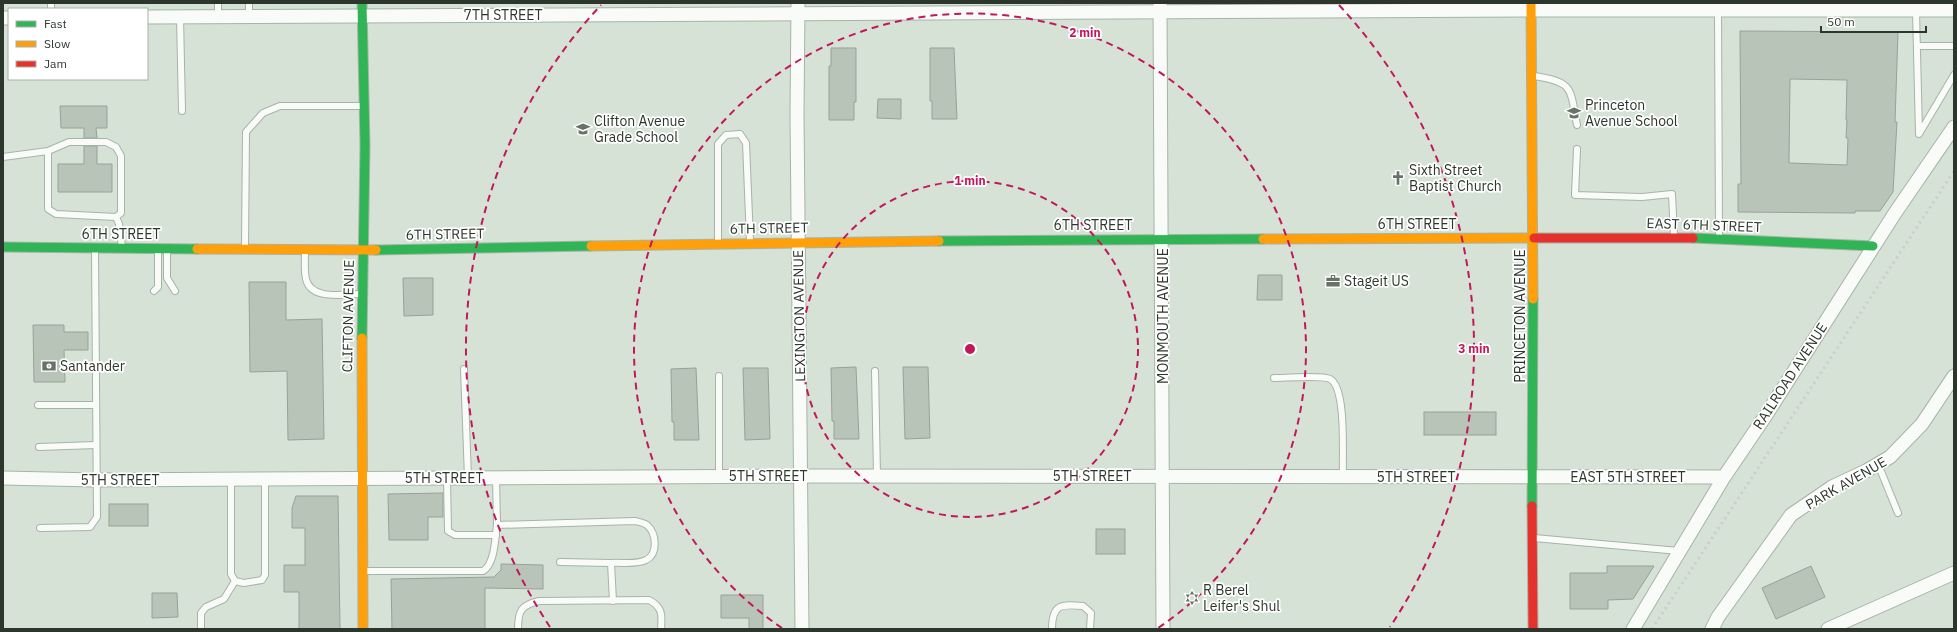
<svg xmlns="http://www.w3.org/2000/svg" width="1957" height="632" viewBox="0 0 1957 632" font-family="'IBM Plex Sans',sans-serif">
  <rect width="100%" height="100%" fill="#d6e2d6"/>
  <!-- building -->
  <g fill="#b9c4b9" stroke="#98a198" fill-rule="evenodd">
    <path d="M1740 31 1898 32 1895 122H1897L1893 192 1880 211H1855V213L1738 212V184H1741ZM1790 79 1847 80 1846 120H1847L1846 138H1848L1847 165 1789 163Z"/>
    <path d="M831 48H856V102H854V120H829V66H831Z"/>
    <path d="M930 48H954L957 119H932V101H930Z"/>
    <path d="M878 99H901V119L877 118Z"/>
    <path d="M60 106H107V128H96L97 138H84V128H61Z"/>
    <path d="M84 146H97V164H112V192H58V164H84Z"/>
    <path d="M1258 275H1282V300H1257Z"/>
    <path d="M403 278H433V315L404 316Z"/>
    <path d="M249 282H286V320L322 319 324 439 288 440 287 371 250 372Z"/>
    <path d="M33 325H64V332H88V350H64L65 382H34Z"/>
    <path d="M856 367 859 439H834V421H832L831 368Z"/>
    <path d="M903 367H928L930 438 905 439Z"/>
    <path d="M696 368 699 440H674V422H672L671 369Z"/>
    <path d="M743 368H768L770 439 745 440Z"/>
    <rect x="1424" y="412" width="72" height="23"/>
    <path d="M443 493V517H428V540H389L388 494Z"/>
    <path d="M296 496H338L340 629H299V592H284V565H305V528H292V508Z"/>
    <rect x="109" y="504" width="39" height="22"/>
    <rect x="1096" y="529" width="29" height="25"/>
    <path d="M501 564 543 565V589L485 588V629H392L391 579 494 577 501 570Z"/>
    <path d="M1607 566H1654L1633 599 1608 600V609H1570V573H1607Z"/>
    <path d="M1811 566 1825 597 1776 619 1762 588Z"/>
    <path d="M152 593H177L178 617 152 618Z"/>
    <path d="M721 595H763V629H749V618H721Z"/>
  </g>
  <g fill="none" stroke-linecap="round" stroke-linejoin="round">
    <defs>
      <g id="lane">
        <path d="M51 3V9"/>
        <path d="M249 3V16"/>
        <path d="M1718 10 1719 237"/>
        <path d="M1916 11 1919 134 1954 75"/>
        <path d="M180 16 182 111"/>
        <path d="M218 16V3"/>
        <path d="M1917 46H1954"/>
        <path d="M1534 76C1574 82 1570 88 1577 125"/>
        <path d="M1577 149 1575 195 1642 197 1672 194 1674 236"/>
        <path d="M3 157 48 151 69 142H106L116 147 121 156V213L116 217 56 214 48 209V151"/>
        <path d="M116 217 119 224 122 247"/>
        <path d="M718 242V144L726 135 740 134 746 143 750 241"/>
        <path d="M245 247 246 132 263 113 280 106H362"/>
        <path d="M167 250V278L175 291"/>
        <path d="M305 251C305 260 304 271 306 279 311 301 344 294 361 294"/>
        <path d="M154 291 158 287V249"/>
        <path d="M464 369 468 478"/>
        <path d="M875 371 877 476"/>
        <path d="M719 376V476"/>
        <path d="M1274 378C1284 378 1323 375 1330 379 1347 388 1342 457 1343 477"/>
        <path d="M38 405H96"/>
        <path d="M39 447 96 445"/>
        <path d="M1878 464 1898 513"/>
        <path d="M447 478 448 531 455 535H496"/>
        <path d="M496 478 497 525 635 521C639 522 644 523 647 525 657 534 658 554 646 560 637 565 621 562 611 563"/>
        <path d="M231 479V574L235 581 244 583 262 580 265 575V479"/>
        <path d="M40 528 90 527 97 517 95 249"/>
        <path d="M1534 538 1679 551"/>
        <path d="M560 562 611 563 613 601"/>
        <path d="M365 571H483C495 564 495 538 497 525"/>
        <path d="M201 629V613L206 607 224 599 235 581"/>
        <path d="M518 629C518 611 521 605 539 601L649 600C663 607 662 616 661 629"/>
        <path d="M1052 629C1052 604 1061 604 1083 606L1091 613 1090 629"/>
      </g>
      <g id="street">
        <path d="M798 3 797 114 802 629"/>
        <path d="M1160 3 1163 629"/>
        <path d="M147 17 1532 10H1954"/>
        <path d="M3 18H9"/>
        <path d="M3 478 96 480 800 476 1724 477"/>
        <path d="M1633 629 1724 477 1766 415 1895 213 1954 127"/>
        <path d="M1712 629 1718 617 1791 515 1832 487 1866 471 1890 457 1922 424 1954 376"/>
        <path d="M1828 629 1954 573"/>
      </g>
      <g id="fast">
        <path d="M1693 238 1873 246"/>
        <path d="M939 241 1263 239"/>
        <path d="M3 247 197 249"/>
        <path d="M376 250 591 246"/>
        <path d="M362 338 365 145 362 3"/>
        <path d="M1532 506 1533 299"/>
      </g>
      <g id="slow">
        <path d="M1531 3 1533 299"/>
        <path d="M1263 239 1534 238"/>
        <path d="M591 246 939 241"/>
        <path d="M197 249 376 250"/>
        <path d="M362 338 363 629"/>
      </g>
      <g id="jam">
        <path d="M1534 238H1693"/>
        <path d="M1532 506 1533 629"/>
      </g>
    </defs>
    <!-- lane casing -->
    <use href="#lane" stroke="#a8b3a8" stroke-width="8"/>
    <!-- street casing -->
    <use href="#street" stroke="#a8b3a8" stroke-width="15"/>
    <!-- fast casing -->
    <use href="#fast" stroke="#a8b3a8" stroke-width="11"/>
    <!-- slow casing -->
    <use href="#slow" stroke="#a8b3a8" stroke-width="11"/>
    <!-- jam casing -->
    <use href="#jam" stroke="#a8b3a8" stroke-width="11"/>
    <!-- lane -->
    <use href="#lane" stroke="#f9fbf9" stroke-width="6"/>
    <!-- street -->
    <use href="#street" stroke="#f9fbf9" stroke-width="13"/>
    <!-- fast -->
    <use href="#fast" stroke="#30b455" stroke-width="9"/>
    <!-- slow -->
    <use href="#slow" stroke="#ff9f0a" stroke-width="9"/>
    <!-- jam -->
    <use href="#jam" stroke="#e5322d" stroke-width="9"/>
    <!-- rail -->
    <path stroke="#caceca" stroke-width="3" stroke-dasharray="2 4" stroke-linecap="butt" d="M1652 629 1954 171"/>
  </g>
  <!-- distance rings -->
  <g fill="none" stroke="#c2185b" stroke-width="2" stroke-dasharray="7 5">
    <circle cx="970" cy="349" r="168"/>
    <path d="M782 628A336 336 0 1 1 1158 628"/>
    <path d="M550 627A504 504 0 0 1 601 5M1339 5A504 504 0 0 1 1390 627"/>
  </g>
  <!-- icons -->
  <defs>
    <symbol id="school-bare" viewBox="-9 -9 18 18"><path d="M0-5L7-2L0 1L-7-2ZM-4 1L0 2.5L4 1V4Q0 6-4 4Z" fill="#687268" stroke="#fff" stroke-width="2.5" paint-order="stroke"/></symbol>
    <symbol id="church-bare" viewBox="-9 -9 18 18"><path d="M-1.2-6h2.4v3.5h3.3v2.4h-3.3V6h-2.4V-.1h-3.3v-2.4h3.3Z" fill="#687268" stroke="#fff" stroke-width="2.5" paint-order="stroke"/></symbol>
    <symbol id="office-bare" viewBox="-9 -9 18 18"><path d="M-6-3h4V-5.5h4V-3h4V5H-6ZM-1-4.5V-3h2v-1.5ZM-6 0V1H6V0Z" fill="#687268" stroke="#fff" stroke-width="2.5" paint-order="stroke"/></symbol>
    <symbol id="bank-bare" viewBox="-9 -9 18 18"><path d="M-6-4H6V4H-6ZM0-2.3a2.3 2.3 0 1 0 0 4.6a2.3 2.3 0 1 0 0-4.6Z" fill="#687268" stroke="#fff" stroke-width="2.5" paint-order="stroke"/></symbol>
    <symbol id="synagogue-bare" viewBox="-9 -9 18 18"><path d="M0-6.5L5.6 3.2H-5.6ZM0 6.5L5.6-3.2H-5.6Z" fill="#687268" stroke="#fff" stroke-width="2.5" paint-order="stroke"/></symbol>
  </defs>
  <g fill-rule="evenodd">
    <use href="#school-bare" x="1564" y="103" width="20" height="20"/>
    <use href="#school-bare" x="573" y="119" width="20" height="20"/>
    <use href="#church-bare" x="1388" y="168" width="20" height="20"/>
    <use href="#office-bare" x="1323" y="271" width="20" height="20"/>
    <use href="#bank-bare" x="39" y="356" width="20" height="20"/>
    <use href="#synagogue-bare" x="1182" y="588" width="20" height="20"/>
  </g>
  <g text-anchor="middle" dominant-baseline="central" stroke-width="3.5" stroke-linejoin="round" paint-order="stroke">
    <!-- street labels -->
    <g font-size="14" fill="#2d362d" stroke="#fff">
      <text x="503" y="15">7TH STREET</text>
      <text x="1417" y="224">6TH STREET</text>
      <text x="1093" y="225">6TH STREET</text>
      <text transform="translate(1704 225) rotate(2)">EAST 6TH STREET</text>
      <text transform="translate(769 228) rotate(-1)">6TH STREET</text>
      <text x="121" y="234">6TH STREET</text>
      <text transform="translate(445 234) rotate(-1)">6TH STREET</text>
      <text transform="translate(348 316) rotate(-89)">CLIFTON AVENUE</text>
      <text transform="translate(799 316) rotate(-91)">LEXINGTON AVENUE</text>
      <text transform="translate(1163 316) rotate(-90)">MONMOUTH AVENUE</text>
      <text transform="translate(1520 316) rotate(-90)">PRINCETON AVENUE</text>
      <text transform="translate(1790 376) rotate(-57)">RAILROAD AVENUE</text>
      <text x="768" y="476">5TH STREET</text>
      <text x="1092" y="476">5TH STREET</text>
      <text x="1416" y="477">5TH STREET</text>
      <text x="1628" y="477">EAST 5TH STREET</text>
      <text x="444" y="478">5TH STREET</text>
      <text x="120" y="480">5TH STREET</text>
      <text transform="translate(1846 483) rotate(-30)">PARK AVENUE</text>
    </g>
    <!-- poi labels -->
    <g font-size="14" fill="#2d362d" stroke="#fff" text-anchor="start">
      <text x="1585" y="105">Princeton<tspan x="1585" dy="16">Avenue School</tspan></text>
      <text x="594" y="121">Clifton Avenue<tspan x="594" dy="16">Grade School</tspan></text>
      <text x="1409" y="170">Sixth Street<tspan x="1409" dy="16">Baptist Church</tspan></text>
      <text x="1344" y="281">Stageit US</text>
      <text x="60" y="366">Santander</text>
      <text x="1203" y="590">R Berel<tspan x="1203" dy="16">Leifer's Shul</tspan></text>
    </g>
  </g>
  <circle cx="970" cy="349" r="6" fill="#c2185b" stroke="#fff" stroke-width="2"/>
  <g font-size="12" text-anchor="middle" font-weight="bold" fill="#c2185b" stroke="#fff" stroke-width="3.5" stroke-linejoin="round" paint-order="stroke">
    <text x="1085" y="37">2 min</text>
    <text x="970" y="185">1 min</text>
    <text x="1474" y="353">3 min</text>
  </g>
  <!-- border -->
  <rect width="1957" height="632" fill="none" stroke="#2d362d" stroke-width="8"/>
  <!-- legend -->
  <rect x="8" y="8" width="140" height="72" fill="#ffffff" stroke="#abafab"/>
  <rect x="16" y="21" width="20" height="6" fill="#30b455" stroke="#abafab"/>
  <text x="44" y="28" font-size="12" fill="#2d362d">Fast</text>
  <rect x="16" y="41" width="20" height="6" fill="#ff9f0a" stroke="#abafab"/>
  <text x="44" y="48" font-size="12" fill="#2d362d">Slow</text>
  <rect x="16" y="61" width="20" height="6" fill="#e5322d" stroke="#abafab"/>
  <text x="44" y="68" font-size="12" fill="#2d362d">Jam</text>
  <!-- scale -->
  <path d="M1821 26v6h105v-6" fill="none" stroke="#2d362d" stroke-width="2"/>
  <text x="1827" y="26" font-size="12" fill="#2d362d" stroke="#ffffff" stroke-width="3" paint-order="stroke">50 m</text>
</svg>
